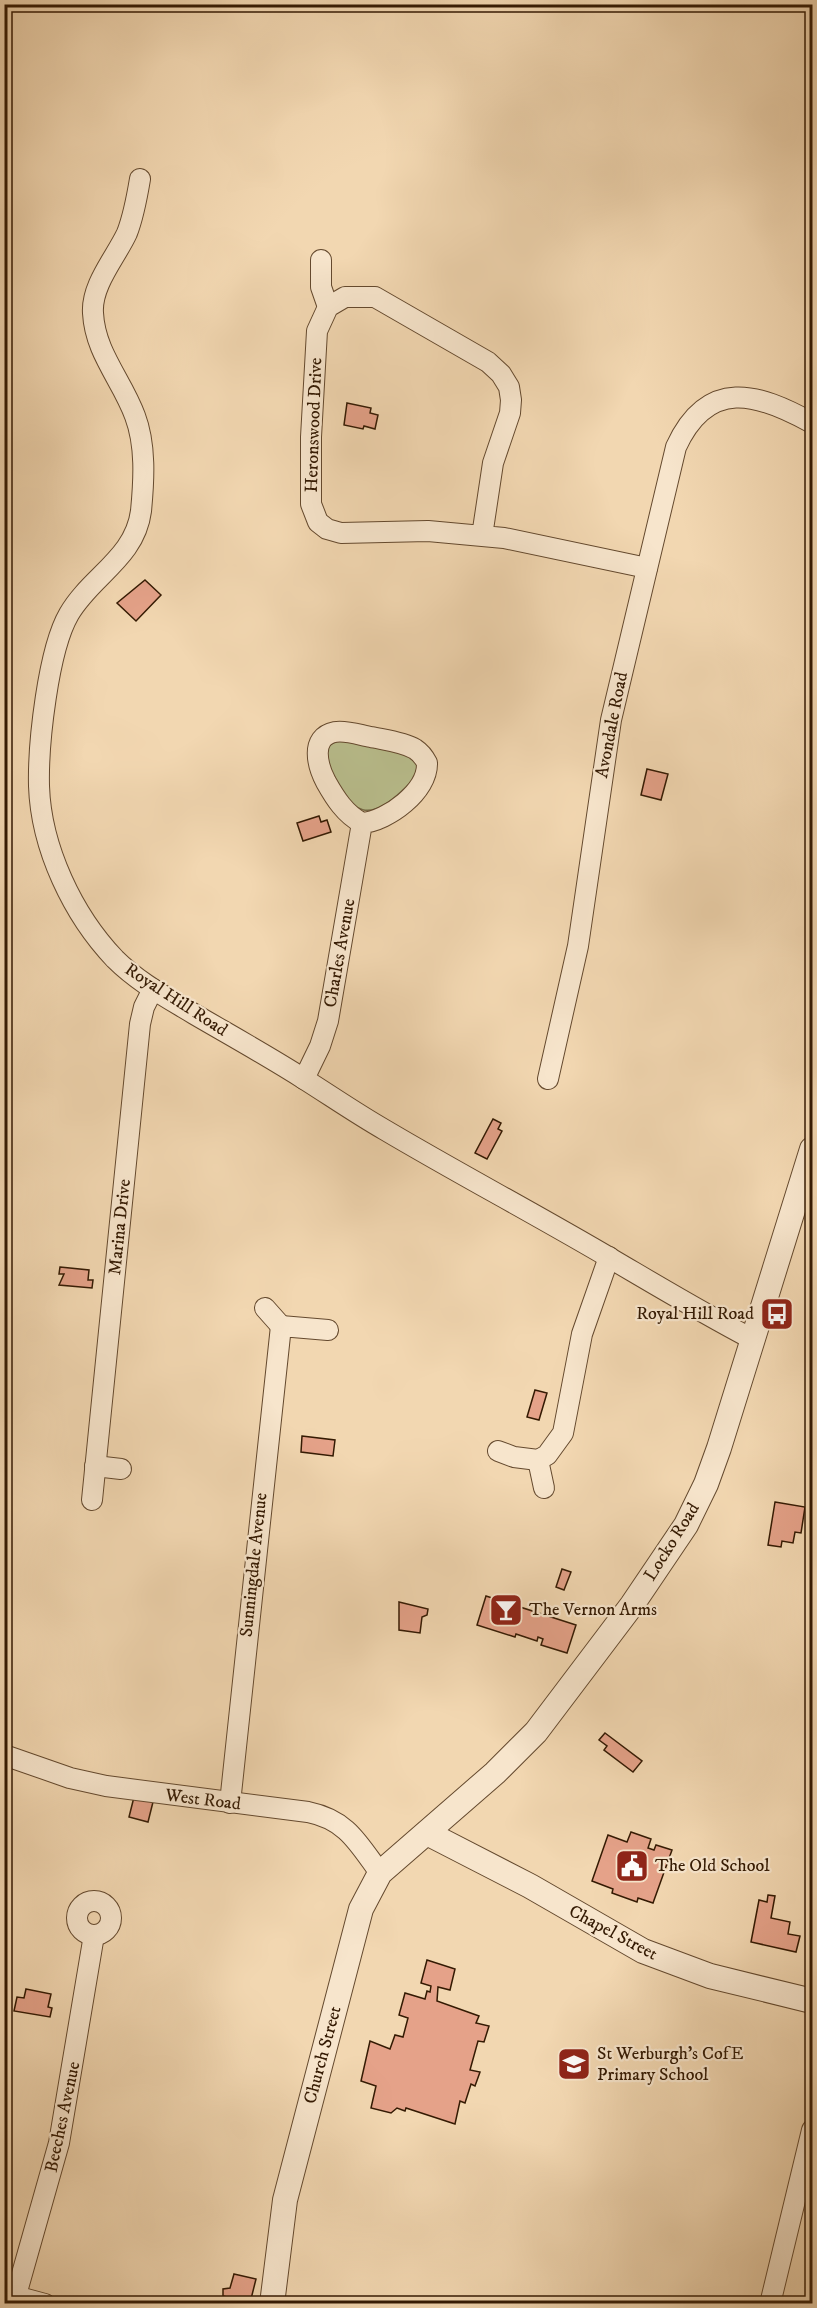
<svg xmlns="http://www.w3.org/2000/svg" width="817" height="2308" viewBox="0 0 817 2308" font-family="'IM FELL DW Pica',serif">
  <rect width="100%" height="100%" fill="#f2d7b1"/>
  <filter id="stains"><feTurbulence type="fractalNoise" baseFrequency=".00333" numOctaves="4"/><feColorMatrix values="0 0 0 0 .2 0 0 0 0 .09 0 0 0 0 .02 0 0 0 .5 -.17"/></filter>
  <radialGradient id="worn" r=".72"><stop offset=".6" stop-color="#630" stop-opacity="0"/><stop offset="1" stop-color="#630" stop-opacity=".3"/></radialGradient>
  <!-- green -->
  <path fill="#b9be8d" stroke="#766c48" stroke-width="1.5" d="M338 740 398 749 418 761V775C367 829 353 820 324 756L330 745Z"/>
  <!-- building -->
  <g fill="#e5a289" stroke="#341a03" stroke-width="1.5">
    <path d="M347 403 371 408 370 413 378 415 375 429 364 426 363 429 344 425Z"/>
    <path d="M145 580 161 595 136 621 117 603Z"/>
    <path d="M647 769 668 774 661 800 641 795Z"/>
    <path d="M319 816 321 822 327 820 331 832 303 841 297 823Z"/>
    <path d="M493 1119 501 1123 498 1129 502 1131 487 1159 475 1153Z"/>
    <path d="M60 1267 89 1270 88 1280H93L92 1288 59 1285 64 1274H59Z"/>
    <path d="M535 1390 547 1393 539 1420 527 1417Z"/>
    <path d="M302 1436 335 1440 333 1456 301 1452Z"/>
    <path d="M775 1502 805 1507 801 1533 795 1532 793 1543 782 1541 781 1547 768 1545Z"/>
    <path d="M562 1569 571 1572 564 1590 556 1587Z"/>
    <path d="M486 1596 576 1625 567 1653 541 1645 543 1639 538 1637 537 1641 516 1634 515 1637 477 1625Z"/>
    <path d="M399 1602 428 1609 427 1615 422 1617 420 1633 399 1630Z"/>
    <path d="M605 1733 642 1761 633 1772 604 1750 607 1746 599 1740Z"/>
    <path d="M134 1797 153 1802 148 1822 129 1817Z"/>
    <path d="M631 1832 651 1839 648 1848 654 1850 656 1845 672 1850 653 1903 638 1898 637 1902 612 1893 613 1889 592 1881 608 1835 627 1842Z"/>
    <path d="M768 1895 775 1896 771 1918 790 1922 788 1934 800 1936 796 1952 751 1942 759 1900 767 1902Z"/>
    <path d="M427 1960 455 1969 450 1990 438 1987 437 2001 479 2016 476 2023 489 2026 484 2042 478 2041 470 2070 480 2072 475 2086 471 2084 465 2103 460 2101 455 2124 406 2108 405 2111 397 2108 391 2113 371 2108 376 2086 361 2081 370 2041 390 2049 395 2035 403 2037 408 2018 399 2015 405 1993 425 1999 427 1991 430 1992 431 1986 421 1983Z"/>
    <path d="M26 1989 51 1994 48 2007 52 2008 50 2017 14 2011 17 1997 24 1998Z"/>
    <path d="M234 2274 256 2279 250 2303 223 2296V2289L230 2288Z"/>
  </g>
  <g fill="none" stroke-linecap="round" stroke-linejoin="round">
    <defs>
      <g id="minor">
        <path d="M140 179C137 197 134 215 127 233 116 257 91 285 93 313 95 353 122 380 135 416 146 445 144 480 141 511 135 558 91 576 69 614 48 650 38 744 39 786 41 848 73 915 115 959 138 982 166 997 194 1014 230 1035 268 1056 304 1079 331 1096 357 1114 385 1130 461 1175 539 1216 615 1261 661 1288 706 1315 754 1340"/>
        <path d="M321 260V287L328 307"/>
        <path d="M482 536 493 463 510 413 511 400 509 387 501 374 488 362 375 297H345L328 307 317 331 311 437V504L318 522 327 529 341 533 428 531 504 538 647 568"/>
        <path d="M304 1079 320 1046 328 1021 362 823C345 814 335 798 326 782 318 767 309 737 335 732 346 730 360 735 371 737 385 740 403 742 415 749 421 753 424 757 427 763 428 791 388 821 362 823"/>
        <path d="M548 1079 578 946 611 720 676 447C708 377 758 393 812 423"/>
        <path d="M265 1308 281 1326"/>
        <path d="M498 1451 514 1457 538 1460 547 1455 563 1433 582 1334 609 1257"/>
        <path d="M538 1460 544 1488"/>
        <path d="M95 1466 121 1469"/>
        <path d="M92 1500 140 1024 144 1007 153 989"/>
        <path d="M4 1755 70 1778 106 1786 308 1812C347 1820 358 1843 380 1873"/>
        <path d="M230 1803 281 1326 328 1330"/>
        <circle cx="94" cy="1918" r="17"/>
        <path d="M4 2293 45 2304"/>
        <path d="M16 2295 59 2143 94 1935"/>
        <path d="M770 2304 812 2130"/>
      </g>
      <g id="tertiary">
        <path d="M427 1833 530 1886 643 1951 710 1976 812 2001"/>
        <path d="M272 2304 285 2200 361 1909 380 1873 495 1773 536 1732 632 1605 686 1525 706 1484 719 1448 812 1149"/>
      </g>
    </defs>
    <!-- minor casing -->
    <use href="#minor" stroke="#64492e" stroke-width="22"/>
    <!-- tertiary casing -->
    <use href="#tertiary" stroke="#64492e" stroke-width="26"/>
    <!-- minor -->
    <use href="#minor" stroke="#f7e5cc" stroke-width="20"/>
    <!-- tertiary -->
    <use href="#tertiary" stroke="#f7e5cc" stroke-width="24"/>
  </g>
  <!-- icons -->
  <defs>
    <symbol id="bus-square" viewBox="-11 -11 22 22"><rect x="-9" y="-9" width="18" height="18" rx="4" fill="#8f2418" stroke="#f7e5cc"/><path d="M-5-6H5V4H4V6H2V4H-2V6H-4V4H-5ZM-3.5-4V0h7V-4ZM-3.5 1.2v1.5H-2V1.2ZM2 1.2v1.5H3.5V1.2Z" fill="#fff"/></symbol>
    <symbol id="bar-square" viewBox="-11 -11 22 22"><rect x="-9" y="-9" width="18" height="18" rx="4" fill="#8f2418" stroke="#f7e5cc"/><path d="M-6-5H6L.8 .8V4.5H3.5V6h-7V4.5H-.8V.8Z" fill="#fff"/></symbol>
    <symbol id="civic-square" viewBox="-11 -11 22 22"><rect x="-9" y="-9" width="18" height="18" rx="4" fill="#8f2418" stroke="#f7e5cc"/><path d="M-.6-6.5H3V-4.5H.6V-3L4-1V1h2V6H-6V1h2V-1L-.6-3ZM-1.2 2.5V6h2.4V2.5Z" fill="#fff"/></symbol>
    <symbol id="school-square" viewBox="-11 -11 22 22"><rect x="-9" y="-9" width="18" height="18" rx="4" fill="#8f2418" stroke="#f7e5cc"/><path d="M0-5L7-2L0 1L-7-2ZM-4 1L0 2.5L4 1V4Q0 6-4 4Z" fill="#fff"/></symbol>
  </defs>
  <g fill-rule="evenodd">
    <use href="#bus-square" x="758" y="1295" width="38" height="38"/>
    <use href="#bar-square" x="487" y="1591" width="38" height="38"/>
    <use href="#civic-square" x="613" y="1847" width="38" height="38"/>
    <use href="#school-square" x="555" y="2045" width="38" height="38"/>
  </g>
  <g text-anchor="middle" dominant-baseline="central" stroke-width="4.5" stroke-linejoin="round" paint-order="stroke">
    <!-- street labels -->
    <g font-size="18" fill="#341a03" stroke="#f7e5cc">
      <text transform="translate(314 425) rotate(-88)">Heronswood Drive</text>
      <text transform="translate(612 725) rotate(-79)">Avondale Road</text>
      <text transform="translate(340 953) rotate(-80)">Charles Avenue</text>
      <text transform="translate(176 1000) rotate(33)">Royal Hill Road</text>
      <text transform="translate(120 1227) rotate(-84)">Marina Drive</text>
      <text transform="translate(672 1542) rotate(-58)">Locko Road</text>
      <text transform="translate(254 1565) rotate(-84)">Sunningdale Avenue</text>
      <text transform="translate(203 1800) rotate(7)">West Road</text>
      <text transform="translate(613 1933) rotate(28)">Chapel Street</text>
      <text transform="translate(323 2055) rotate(-75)">Church Street</text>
      <text transform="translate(63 2117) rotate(-78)">Beeches Avenue</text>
    </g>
    <!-- poi labels -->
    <g font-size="18" fill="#341a03" stroke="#f7e5cc" text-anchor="start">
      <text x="754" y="1314" text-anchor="end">Royal Hill Road</text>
      <text x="529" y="1610">The Vernon Arms</text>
      <text x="655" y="1866">The Old School</text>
      <text x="597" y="2054">St Werburgh's CofE<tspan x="597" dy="21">Primary School</tspan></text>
    </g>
  </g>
  <!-- margin -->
  <rect width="817" height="2308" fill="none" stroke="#f2d7b1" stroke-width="24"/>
  <rect x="6" y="6" width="805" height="2296" fill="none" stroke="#341a03" stroke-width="3"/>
  <rect x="12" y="12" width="793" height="2284" fill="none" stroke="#341a03" stroke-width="1.5"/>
  <rect width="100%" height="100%" filter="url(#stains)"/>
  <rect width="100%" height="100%" fill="url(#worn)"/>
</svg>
